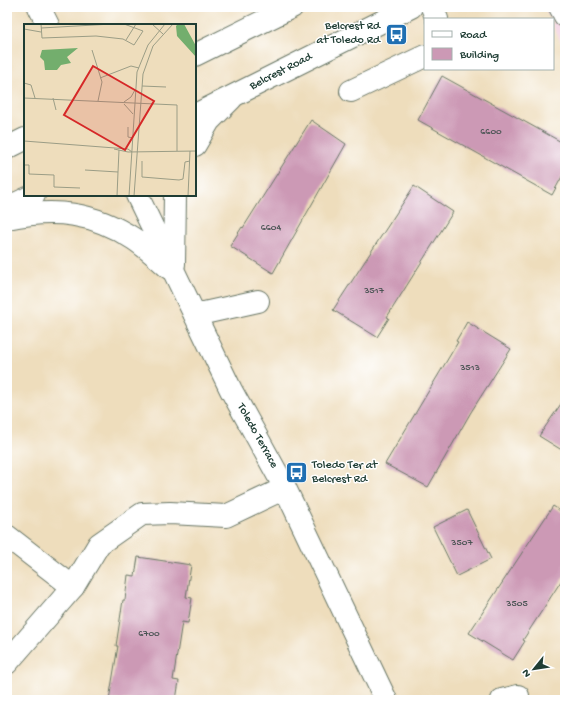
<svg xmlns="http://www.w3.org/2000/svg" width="572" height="707" viewBox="0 0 572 707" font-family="'Gochi Hand',sans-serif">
  <rect width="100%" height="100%" fill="#fff"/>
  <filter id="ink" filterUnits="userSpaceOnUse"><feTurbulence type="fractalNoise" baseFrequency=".025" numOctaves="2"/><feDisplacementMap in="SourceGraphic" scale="8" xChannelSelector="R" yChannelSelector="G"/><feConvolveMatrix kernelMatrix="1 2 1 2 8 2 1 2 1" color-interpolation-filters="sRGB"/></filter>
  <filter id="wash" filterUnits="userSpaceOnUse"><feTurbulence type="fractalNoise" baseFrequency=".012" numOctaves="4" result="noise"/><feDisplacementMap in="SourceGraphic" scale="16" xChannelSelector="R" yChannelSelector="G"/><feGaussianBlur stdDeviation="0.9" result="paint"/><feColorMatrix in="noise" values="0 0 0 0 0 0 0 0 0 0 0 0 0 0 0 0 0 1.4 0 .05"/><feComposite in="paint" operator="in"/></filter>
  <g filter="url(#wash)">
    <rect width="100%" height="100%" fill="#eeddbc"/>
    <!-- built -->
    <path fill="#f2cfe1" d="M544 7H565V50L553 26V19H550Z"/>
    <g id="blocks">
      <!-- building -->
      <g fill="#cc99b5">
        <path d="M442 76 565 144V171L552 195 418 120Z"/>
        <path d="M311 120 346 144 273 273 230 246 242 227 243 228Z"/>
        <path d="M414 186 453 212 387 317 389 318 377 337 333 310Z"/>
        <path d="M467 322 511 349 471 412 428 487 385 464 458 342 456 341Z"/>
        <path d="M565 398V452L539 436Z"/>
        <path d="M553 506 565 514V575L523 640 525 641 513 660 469 633Z"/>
        <path d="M467 510 491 559 457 576 433 527Z"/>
        <path d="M138 557 191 565 186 597 192 598 188 623 182 622 173 680 179 681 176 700H109L118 646H116L123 600H125L128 575 135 576Z"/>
      </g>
    </g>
  </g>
  <g filter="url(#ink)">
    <use href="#blocks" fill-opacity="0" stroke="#677564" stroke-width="1"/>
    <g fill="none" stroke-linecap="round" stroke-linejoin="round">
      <defs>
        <g id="minor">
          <path d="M39 7 48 25"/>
          <path d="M432 7 437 19"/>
          <path d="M560 7 565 16"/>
          <path d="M351 91 425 56"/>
          <path d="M195 145 209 121 231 99"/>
          <path d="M137 195 231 390 285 488 386 700"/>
          <path d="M7 218C54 208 93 212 134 239 146 247 158 258 169 268"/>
          <path d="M174 264 175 195"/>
          <path d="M195 315 258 301"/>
          <path d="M7 536 73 587"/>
          <path d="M7 663 73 587 99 544 142 514 170 513 226 516 285 488"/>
          <path d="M502 700 518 696"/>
        </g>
        <g id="major">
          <path d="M195 55 292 7"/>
          <path d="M195 115 411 7"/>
          <path d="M7 148 25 139"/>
          <path d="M7 208 34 195"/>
        </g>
      </defs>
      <!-- minor casing -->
      <use href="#minor" stroke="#677564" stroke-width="24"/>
      <!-- major casing -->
      <use href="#major" stroke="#677564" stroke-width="24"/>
      <!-- minor -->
      <use href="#minor" stroke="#fff" stroke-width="22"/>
      <!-- major -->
      <use href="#major" stroke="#fff" stroke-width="22"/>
    </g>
  </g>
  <!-- icons -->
  <defs>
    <symbol id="bus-square" viewBox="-11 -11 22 22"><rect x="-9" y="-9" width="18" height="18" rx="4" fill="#1f6fb2" stroke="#fff"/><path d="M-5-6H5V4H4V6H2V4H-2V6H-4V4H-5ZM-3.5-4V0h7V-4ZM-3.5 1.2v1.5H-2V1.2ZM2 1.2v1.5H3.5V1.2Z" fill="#fff"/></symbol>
  </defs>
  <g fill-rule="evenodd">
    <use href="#bus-square" x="384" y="22" width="25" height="25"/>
    <use href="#bus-square" x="284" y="460" width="25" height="25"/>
  </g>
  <g text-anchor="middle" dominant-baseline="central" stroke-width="3" stroke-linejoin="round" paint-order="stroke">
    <!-- number labels -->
    <g font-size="10" fill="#4a5454">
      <text x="491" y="132">6600</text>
      <text x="271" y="228">6604</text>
      <text x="374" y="291">3517</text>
      <text x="470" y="368">3513</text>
      <text x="462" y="543">3507</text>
      <text x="517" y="604">3505</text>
      <text x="149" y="634">6700</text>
    </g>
    <!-- poi labels -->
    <g font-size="12" fill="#1f3d34" stroke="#fff" text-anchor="end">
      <text x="380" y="27">Belcrest Rd<tspan x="380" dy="14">at Toledo Rd</tspan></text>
      <text x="312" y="466" text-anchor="start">Toledo Ter at<tspan x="312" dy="14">Belcrest Rd</tspan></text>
    </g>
    <!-- street labels -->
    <g font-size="12" fill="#1f3d34" stroke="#fff">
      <text transform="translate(281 72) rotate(-27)">Belcrest Road</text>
      <text transform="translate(257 436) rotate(61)">Toledo Terrace</text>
    </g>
  </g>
  <!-- overview -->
  <g transform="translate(24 24)">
    <rect width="172" height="172" fill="#eeddbc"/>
    <path d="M154 0H160L172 22V33L153 12 152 2ZM54 24 43 33 47 39 37 41 33 46H21L20 37 16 33 18 26Z" fill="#73ae6d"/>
    <path fill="none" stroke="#9b9d86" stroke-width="1" d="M17 0 18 14 72 12 99 15 110 21 119 7 100 0M128 0 139 10M17 4 88 0M0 5 17 8M102 16 112 0M68 26 78 58 74 77M76 54 107 42 115 44M0 59 7 61 11 74M118 62 142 63M0 74 153 81V127M29 74 32 86M100 78 107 73 111 66M100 80 109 90M104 103V113L109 114M0 117 104 125 108 128M90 125 104 128 172 127M118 137V153L155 156 159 155 161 138 166 137M0 141H5V150L30 151V163L56 164M61 146 94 148 93 172M94 148 95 126M105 172 113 48 124 21 141 0M110 172 119 50 129 22 149 0M164 172 166 127"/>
    <path fill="#d62828" fill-opacity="0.15" stroke="#d62828" stroke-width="2" d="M69 42 130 77 101 126 40 91Z"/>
    <rect width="172" height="172" fill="none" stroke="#1f3d34" stroke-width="2"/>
  </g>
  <!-- margin -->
  <rect width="572" height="707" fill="none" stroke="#fff" stroke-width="24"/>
  <!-- legend -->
  <rect x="424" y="18" width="130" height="52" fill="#ffffff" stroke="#a5b1ae"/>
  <rect x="432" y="31" width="20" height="6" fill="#ffffff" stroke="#a5b1ae"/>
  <text x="460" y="38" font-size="12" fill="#1f3d34">Road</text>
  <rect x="432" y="48" width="20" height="12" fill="#cc99b5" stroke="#a5b1ae"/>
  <text x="460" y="58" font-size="12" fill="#1f3d34">Building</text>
  <!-- north arrow -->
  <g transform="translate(534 669) rotate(240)" stroke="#ffffff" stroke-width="3" paint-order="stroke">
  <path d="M0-3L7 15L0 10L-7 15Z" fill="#1f3d34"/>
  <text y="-6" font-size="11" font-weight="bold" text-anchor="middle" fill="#1f3d34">N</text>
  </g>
</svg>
